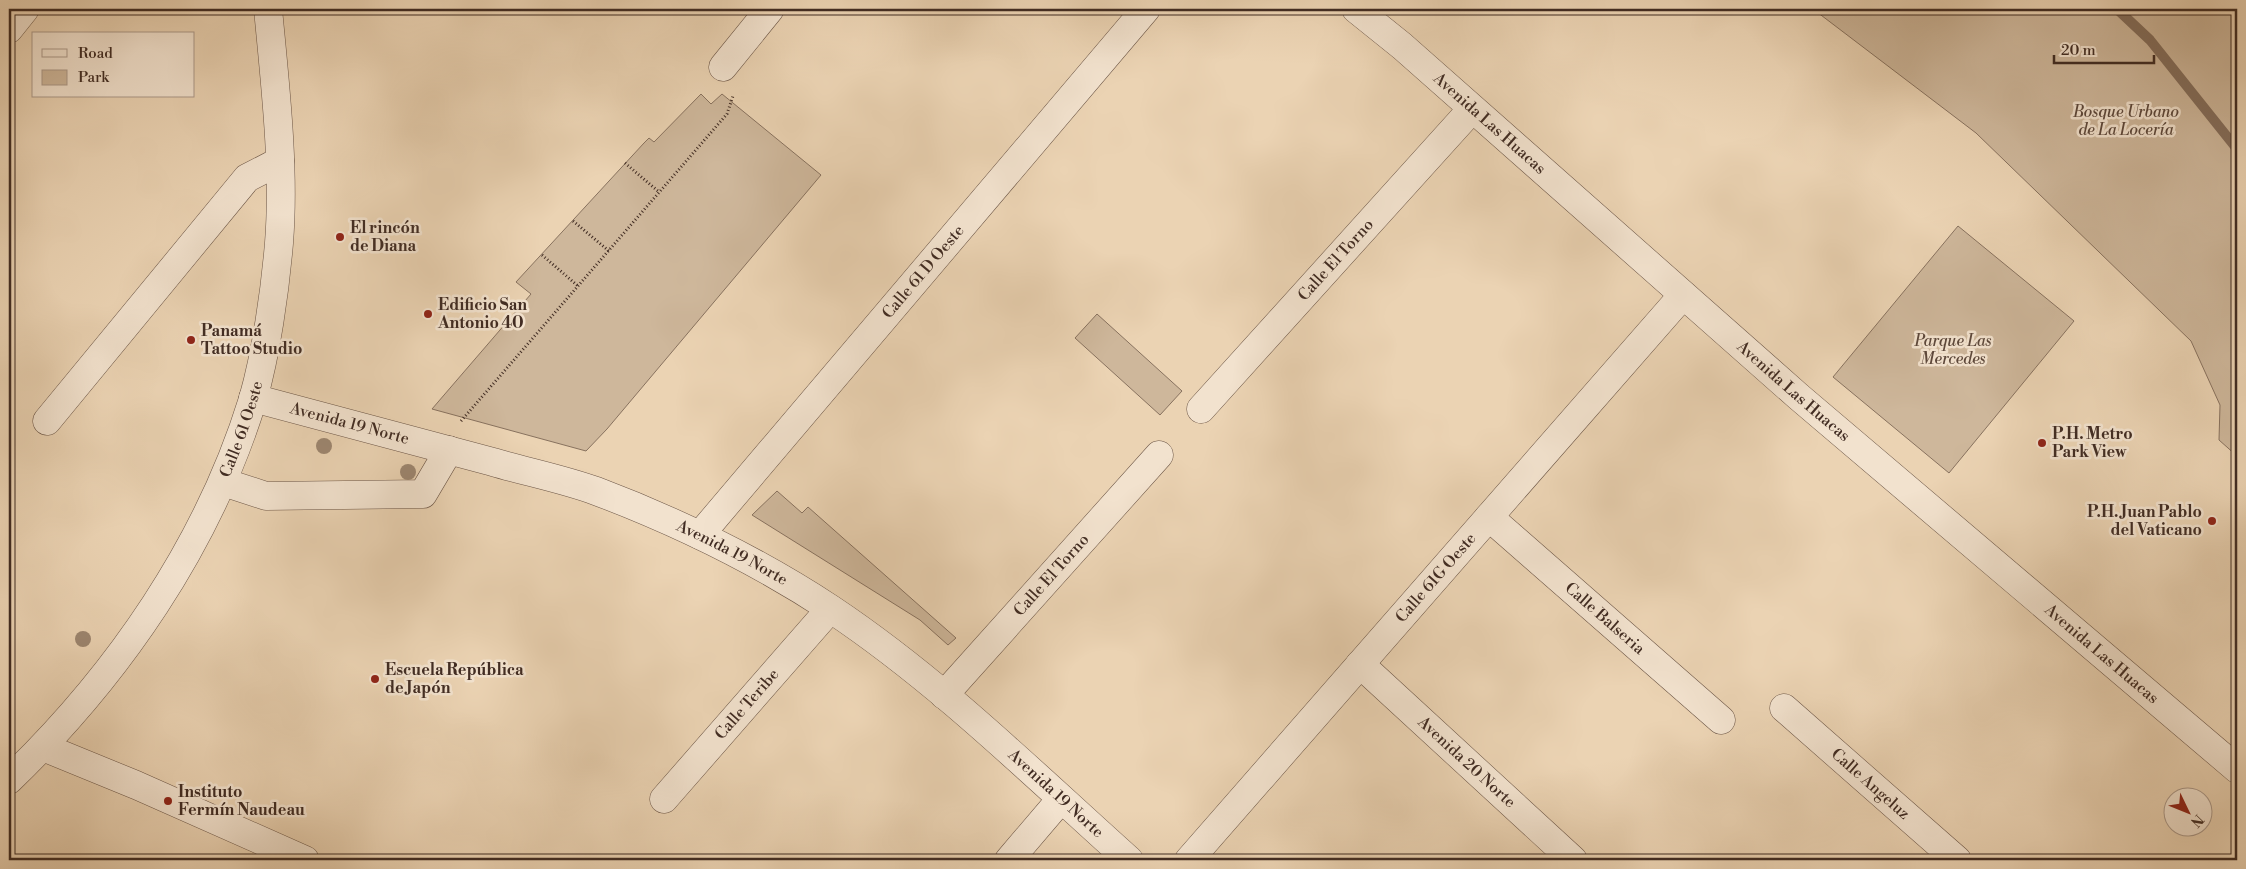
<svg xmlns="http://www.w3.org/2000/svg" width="2246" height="869" viewBox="0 0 2246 869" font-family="'Libre Bodoni',serif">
  <rect width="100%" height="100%" fill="#ebd3b3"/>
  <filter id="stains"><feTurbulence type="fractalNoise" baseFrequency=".004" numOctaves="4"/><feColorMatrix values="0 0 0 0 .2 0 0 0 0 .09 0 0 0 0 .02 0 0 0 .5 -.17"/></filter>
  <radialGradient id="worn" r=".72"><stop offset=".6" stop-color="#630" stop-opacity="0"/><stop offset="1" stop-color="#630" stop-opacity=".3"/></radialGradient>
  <!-- green -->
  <g fill="#ceb79b" stroke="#88725f">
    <path d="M1813 9H2237V456L2219 440 2220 405 2191 341 1976 133Z"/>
    <path d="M701 94 711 104 722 94 821 175 607 429 586 451 432 409 531 294 516 282 644 143 649 138 654 142Z"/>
    <path d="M1958 226 2074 321 1949 473 1833 377Z"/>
    <path d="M1097 314 1182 391 1160 415 1075 338Z"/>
    <path d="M777 491 802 513 808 507 956 638 948 645 920 620 752 515Z"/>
  </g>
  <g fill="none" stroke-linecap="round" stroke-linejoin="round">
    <!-- stream -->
    <path stroke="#846e5c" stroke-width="10" d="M2117 9 2150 40 2237 149"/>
    <defs>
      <g id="minor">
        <path id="s1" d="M1356 9 1402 46 1799 397 2237 769"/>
        <path d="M9 29 25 9"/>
        <path d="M723 67 770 9"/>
        <path id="s2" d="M253 398C333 419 413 440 493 462 527 472 563 479 596 491 678 522 758 561 831 609 939 681 1033 774 1129 860"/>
        <path id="s3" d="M1201 409 1472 109"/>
        <path d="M47 421 247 178 280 161"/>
        <path d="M223 482 266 496 423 494 449 450"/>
        <path id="s4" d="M1489 517 1721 720"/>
        <path id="s5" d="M700 535 1146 9"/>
        <path id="s6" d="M1360 664 1573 860"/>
        <path id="s7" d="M944 695 1159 455"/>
        <path id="s8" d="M1784 708 1957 860"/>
        <path d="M43 747 136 785 305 860"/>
        <path id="s9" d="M9 780C118 675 208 545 253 399 266 354 275 291 279 243 285 169 275 83 268 9"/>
        <path id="s10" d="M664 799 830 609"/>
        <path d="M1009 860 1061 799"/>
        <path id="s11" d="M1189 860 1683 295"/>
      </g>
    </defs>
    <!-- minor casing -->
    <use href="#minor" stroke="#6c5647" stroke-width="29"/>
    <!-- path -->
    <g stroke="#412c23" stroke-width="3" stroke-dasharray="1 2.5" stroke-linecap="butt">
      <path d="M625 163 659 192"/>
      <path d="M573 221 609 251"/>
      <path d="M542 255 578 286"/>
      <path d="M461 421 727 114 733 96"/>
    </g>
    <!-- minor -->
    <use href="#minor" stroke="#f2e2ce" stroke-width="28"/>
  </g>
  <!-- trees -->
  <g fill="#9d8771">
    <circle cx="324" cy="446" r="8"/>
    <circle cx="408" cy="472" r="8"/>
    <circle cx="83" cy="639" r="8"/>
  </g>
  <!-- markers -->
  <g fill="#8f2418" stroke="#f2e2ce" stroke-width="2">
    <circle cx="340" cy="237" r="5"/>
    <circle cx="428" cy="314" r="5"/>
    <circle cx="191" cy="340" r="5"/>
    <circle cx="2042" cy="443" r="5"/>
    <circle cx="2212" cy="521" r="5"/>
    <circle cx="375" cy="679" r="5"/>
    <circle cx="168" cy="801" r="5"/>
  </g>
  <g text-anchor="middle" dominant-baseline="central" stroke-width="5" stroke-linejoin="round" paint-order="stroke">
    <!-- park labels -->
    <g font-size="16" font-style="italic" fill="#5d483b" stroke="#f2e2ce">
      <text x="2126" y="112">Bosque Urbano<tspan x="2126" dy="18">de La Locería</tspan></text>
      <text x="1953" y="341">Parque Las<tspan x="1953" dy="18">Mercedes</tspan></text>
    </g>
    <!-- street labels -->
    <g font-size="16" fill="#412c23" stroke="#f2e2ce">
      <text stroke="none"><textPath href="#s1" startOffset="176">Avenida Las Huacas</textPath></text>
      <text stroke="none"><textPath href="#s3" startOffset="201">Calle El Torno</textPath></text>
      <text stroke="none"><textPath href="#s5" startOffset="345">Calle 61 D Oeste</textPath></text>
      <text stroke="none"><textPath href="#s1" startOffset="581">Avenida Las Huacas</textPath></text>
      <text stroke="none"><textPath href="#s2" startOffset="100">Avenida 19 Norte</textPath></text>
      <text stroke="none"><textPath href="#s9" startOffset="425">Calle 61 Oeste</textPath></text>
      <text stroke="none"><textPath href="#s2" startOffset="505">Avenida 19 Norte</textPath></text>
      <text stroke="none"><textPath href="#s7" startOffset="161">Calle El Torno</textPath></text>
      <text stroke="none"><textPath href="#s11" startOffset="375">Calle 61G Oeste</textPath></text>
      <text stroke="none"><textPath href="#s4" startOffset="154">Calle Balseria</textPath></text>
      <text stroke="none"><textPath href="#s1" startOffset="986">Avenida Las Huacas</textPath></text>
      <text stroke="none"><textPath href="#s10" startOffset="126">Calle Teribe</textPath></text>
      <text stroke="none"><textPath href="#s6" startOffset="145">Avenida 20 Norte</textPath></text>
      <text stroke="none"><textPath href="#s8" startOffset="115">Calle Angeluz</textPath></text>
      <text stroke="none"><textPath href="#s2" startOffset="910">Avenida 19 Norte</textPath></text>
    </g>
    <!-- poi labels -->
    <g font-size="16" font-weight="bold" fill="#412c23" stroke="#f2e2ce" text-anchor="start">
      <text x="350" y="228">El rincón<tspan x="350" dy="18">de Diana</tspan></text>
      <text x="438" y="305">Edificio San<tspan x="438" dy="18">Antonio 40</tspan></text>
      <text x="201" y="331">Panamá<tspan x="201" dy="18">Tattoo Studio</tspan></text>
      <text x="2052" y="434">P.H. Metro<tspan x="2052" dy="18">Park View</tspan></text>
      <text x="2202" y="512" text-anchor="end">P.H. Juan Pablo<tspan x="2202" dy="18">del Vaticano</tspan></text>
      <text x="385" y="670">Escuela República<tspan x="385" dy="18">de Japón</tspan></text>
      <text x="178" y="792">Instituto<tspan x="178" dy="18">Fermín Naudeau</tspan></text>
    </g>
  </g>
  <!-- margin -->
  <rect width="2246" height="869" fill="none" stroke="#ebd3b3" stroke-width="30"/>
  <rect x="10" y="10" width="2226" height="849" fill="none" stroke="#412c23" stroke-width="2.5"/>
  <rect x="15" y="15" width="2216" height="839" fill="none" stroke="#412c23"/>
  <!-- legend -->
  <rect x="32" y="32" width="162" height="65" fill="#f2e2ce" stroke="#ab998a"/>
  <rect x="42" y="49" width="25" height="8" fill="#f2e2ce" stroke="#ab998a"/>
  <text x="78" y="58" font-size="15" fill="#412c23">Road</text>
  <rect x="42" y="70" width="25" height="15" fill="#ceb79b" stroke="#ab998a"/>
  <text x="78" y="82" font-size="15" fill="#412c23">Park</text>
  <!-- north arrow -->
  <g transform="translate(2188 812) rotate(133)"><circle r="24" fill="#f2e2ce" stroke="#ab998a"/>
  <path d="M0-4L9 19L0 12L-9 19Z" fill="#8f2418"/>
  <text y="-8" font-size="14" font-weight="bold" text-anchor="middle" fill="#412c23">N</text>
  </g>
  <!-- scale -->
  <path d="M2054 55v8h100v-8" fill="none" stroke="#412c23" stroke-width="2.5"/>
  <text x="2061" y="55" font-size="15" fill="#412c23" stroke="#f2e2ce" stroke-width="4" paint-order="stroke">20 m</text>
  <rect width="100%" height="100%" filter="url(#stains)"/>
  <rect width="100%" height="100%" fill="url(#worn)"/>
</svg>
